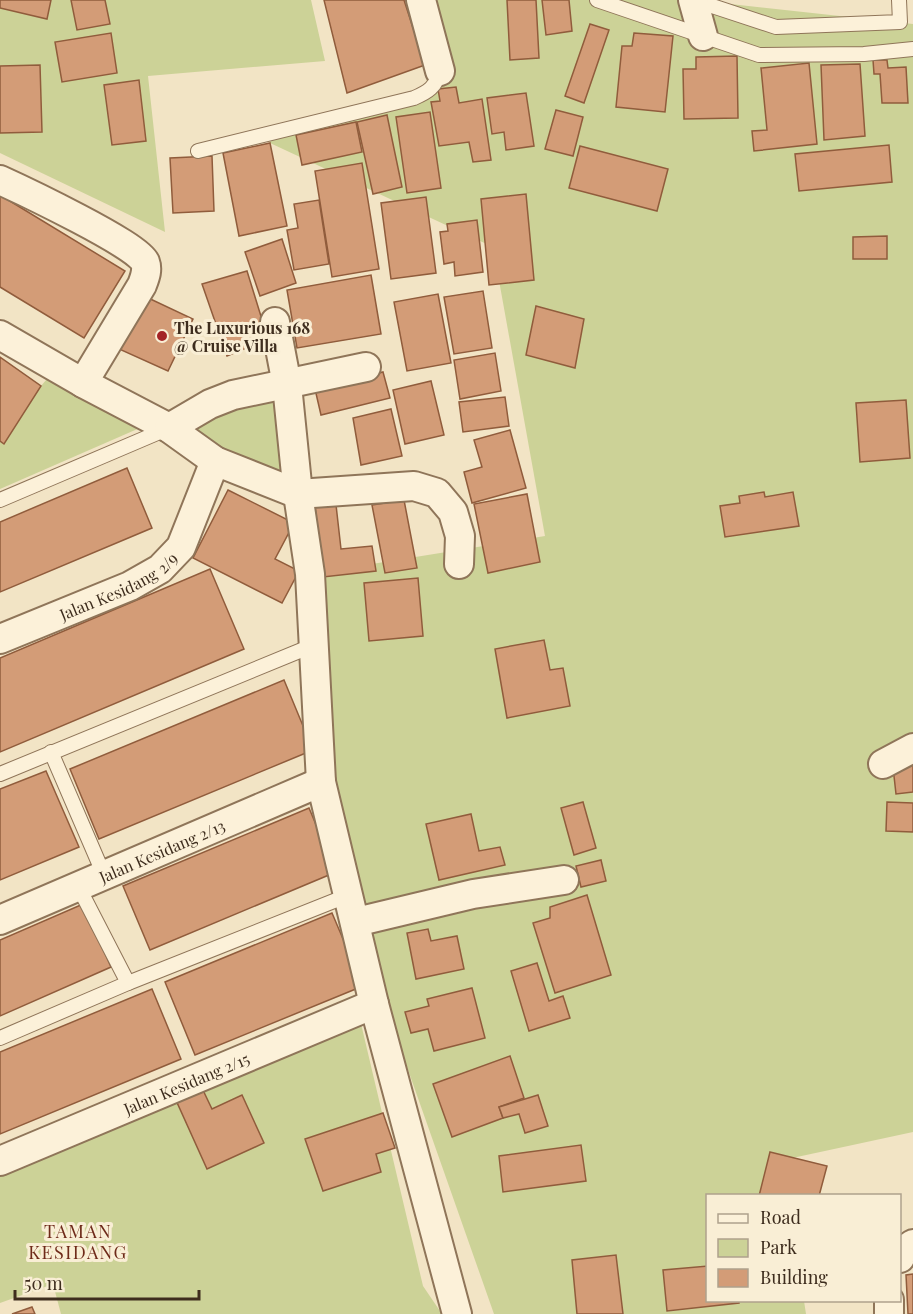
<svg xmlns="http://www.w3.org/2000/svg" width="913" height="1314" viewBox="0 0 913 1314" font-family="'Playfair Display',serif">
  <rect width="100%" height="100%" fill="#f2e4c5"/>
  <!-- green -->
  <g fill="#ccd297">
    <path d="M0 0H311L325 61 148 76 165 232 0 153Z"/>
    <path d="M417 0H694L913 24V1132L783 1160 788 1195 708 1196V1300L804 1301 806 1314H494L356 922 321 782 310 574 545 536 493 247 270 143 267 134 428 92Z"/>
    <path d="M52 373 142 427 0 489V441L4 444 41 386Z"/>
    <path d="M287 385 298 492 169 428Z"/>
    <path d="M358 1011 423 1286 442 1314H61L53 1284 0 1303V1160Z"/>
  </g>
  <!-- building -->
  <g fill="#d39c77" stroke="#905c3c" stroke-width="1.5">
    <path d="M0 0H51L47 19 0 8Z"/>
    <path d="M71 0H105L110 24 77 30Z"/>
    <path d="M324 0H404L425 65 347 93Z"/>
    <path d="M507 0H536L539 58 510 60Z"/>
    <path d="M542 0H569L572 31 546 35Z"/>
    <path d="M590 24 609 30 584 103 565 96Z"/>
    <path d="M111 33 117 73 62 82 55 42Z"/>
    <path d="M634 33 673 36 665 112 616 107 622 46H632Z"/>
    <path d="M737 56 738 118 684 119 683 69H696V57Z"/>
    <path d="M873 60H887L888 68 906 67 908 103H882L880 74H874Z"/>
    <path d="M809 63 817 144 754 151 752 131 767 130 761 68Z"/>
    <path d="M860 64 865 136 824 140 821 65Z"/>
    <path d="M40 65 42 132 0 133V66Z"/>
    <path d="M139 80 146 141 112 145 104 85Z"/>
    <path d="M456 87 459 103 482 99 491 160 473 162 469 142 439 146 431 102 440 101 438 89Z"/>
    <path d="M526 93 534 146 506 150 504 132 492 134 487 98Z"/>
    <path d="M556 110 583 117 573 156 545 149Z"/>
    <path d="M430 112 441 188 407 193 396 117Z"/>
    <path d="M387 115 402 187 373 194 357 122Z"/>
    <path d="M356 122 362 152 302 165 296 135Z"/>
    <path d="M270 143 287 226 239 236 223 153Z"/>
    <path d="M889 145 892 182 799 191 795 154Z"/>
    <path d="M580 146 668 169 657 211 569 188Z"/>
    <path d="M212 156 214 211 173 213 170 158Z"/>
    <path d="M362 163 379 269 332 277 315 171Z"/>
    <path d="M526 194 534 280 489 285 481 199Z"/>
    <path d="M0 195 125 271 84 338 0 287Z"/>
    <path d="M426 197 436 273 391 279 381 203Z"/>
    <path d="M319 200 329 264 294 270 287 230 298 228 294 204Z"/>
    <path d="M477 220 483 272 455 276 454 262 444 264 440 232 448 231 447 224Z"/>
    <path d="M887 236V259H853V237Z"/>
    <path d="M282 239 296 283 260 296 245 252Z"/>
    <path d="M247 271 268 339 227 356 202 284Z"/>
    <path d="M371 275 381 334 297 348 287 290Z"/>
    <path d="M483 291 492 348 454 354 444 297Z"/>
    <path d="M438 294 451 363 407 371 394 302Z"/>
    <path d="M144 296 193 319 168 371 119 349Z"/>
    <path d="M536 306 584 319 575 368 526 355Z"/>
    <path d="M495 353 501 391 460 399 454 360Z"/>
    <path d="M0 357 41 386 4 444 0 441Z"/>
    <path d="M383 372 390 398 321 415 315 389Z"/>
    <path d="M431 381 444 435 405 444 393 390Z"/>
    <path d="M505 397 509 426 463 432 459 402Z"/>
    <path d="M906 400 910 458 860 462 856 403Z"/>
    <path d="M391 409 402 456 361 465 353 418Z"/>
    <path d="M510 430 526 488 472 503 464 472 482 467 474 440Z"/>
    <path d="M127 468 152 528 0 592V522Z"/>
    <path d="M228 490 294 523 275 559 299 571 282 603 193 558Z"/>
    <path d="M764 492 765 497 793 492 799 526 725 537 720 506 740 503 739 496Z"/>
    <path d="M527 494 540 562 488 573 474 504Z"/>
    <path d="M335 496 341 549 372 546 376 571 323 577 314 498Z"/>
    <path d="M404 500 417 568 385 573 372 505Z"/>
    <path d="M210 569 244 649 0 752V658Z"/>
    <path d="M418 578 423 636 369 641 364 583Z"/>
    <path d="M544 640 550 670 563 668 570 706 507 718 495 649Z"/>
    <path d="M284 680 313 750 99 839 70 769Z"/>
    <path d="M913 765V792L896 794 893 767Z"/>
    <path d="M46 771 79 847 0 880V789Z"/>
    <path d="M583 802 596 848 574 855 561 808Z"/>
    <path d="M887 802 913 803V832L886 831Z"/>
    <path d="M309 808 336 872 150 950 123 886Z"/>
    <path d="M471 814 479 851 500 847 505 865 439 880 426 824Z"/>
    <path d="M601 860 606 881 581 887 576 866Z"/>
    <path d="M587 895 611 975 555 993 533 923 550 918V907Z"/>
    <path d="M83 904 111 967 0 1016V940Z"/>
    <path d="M332 913 363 986 195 1055 165 982Z"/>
    <path d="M428 929 431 941 457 936 464 969 416 979 407 933Z"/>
    <path d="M537 963 549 1001 563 996 570 1018 529 1031 511 971Z"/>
    <path d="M472 988 485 1038 434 1051 428 1029 411 1033 405 1012 429 1006 427 999Z"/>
    <path d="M152 989 181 1059 0 1134V1052Z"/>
    <path d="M510 1056 524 1098 499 1107 503 1118 452 1137 433 1084Z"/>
    <path d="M201 1086 212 1109 242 1095 264 1143 207 1169 175 1098Z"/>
    <path d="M538 1095 548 1126 525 1133 519 1114 503 1118 499 1107Z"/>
    <path d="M383 1113 395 1148 376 1154 381 1172 323 1191 305 1139Z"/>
    <path d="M581 1145 586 1181 503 1192 499 1156Z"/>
    <path d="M770 1152 827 1166 819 1196H759Z"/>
    <path d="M616 1255 623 1314H577L572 1260Z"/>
    <path d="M708 1266V1300H739V1303L667 1311 663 1270Z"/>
    <path d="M913 1274V1314H908L906 1275Z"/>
    <path d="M32 1307 35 1314H12Z"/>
  </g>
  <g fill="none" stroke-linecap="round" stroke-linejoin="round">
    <defs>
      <g id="lane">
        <path d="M597 0 759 55 864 54 913 49"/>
        <path d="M694 0 776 27 900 22 899 0"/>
        <path d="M198 151 414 98C428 92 436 87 440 71"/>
        <path d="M0 500 169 428"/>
        <path d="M51 752 104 875"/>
        <path d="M0 774 314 645"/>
        <path d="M78 886 128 983"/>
        <path d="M0 1038 128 983 349 895"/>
      </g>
      <g id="street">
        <path d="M421 0 440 71"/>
        <path d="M693 0 703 36"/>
        <path d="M0 180C22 190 138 245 145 262 148 270 145 277 142 285L83 383"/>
        <path d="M275 322 287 385 298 494 310 574 321 782 374 1004 457 1314"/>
        <path d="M0 335 83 383 169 428 215 461 298 494 414 486 437 493 453 512 460 536 459 564"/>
        <path d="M169 428 210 404 233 395 366 367"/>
        <path id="s1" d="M0 639 130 586 160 569 181 547 215 461"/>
        <path d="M883 764 913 748"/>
        <path id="s2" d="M0 920 321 782"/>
        <path d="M356 922 473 894 564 880"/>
        <path id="s3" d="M0 1161 374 1004"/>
        <path d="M900 1258 903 1251 913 1244"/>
        <path d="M889 1314V1300"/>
      </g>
    </defs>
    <!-- lane casing -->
    <use href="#lane" stroke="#8f7559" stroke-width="16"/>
    <!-- street casing -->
    <use href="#street" stroke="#8f7559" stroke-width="32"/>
    <!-- lane -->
    <use href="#lane" stroke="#fcf1d9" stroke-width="14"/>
    <!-- street -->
    <use href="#street" stroke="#fcf1d9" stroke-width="28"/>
  </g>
  <!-- markers -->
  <circle fill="#a42326" stroke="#f9eed5" stroke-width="2" cx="162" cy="336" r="6"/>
  <g text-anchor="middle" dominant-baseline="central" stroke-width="6" stroke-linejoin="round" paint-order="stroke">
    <!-- poi labels -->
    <g font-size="16" font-weight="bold" fill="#3e2d1e" stroke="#f9eed5" text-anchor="start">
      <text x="174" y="327">The Luxurious 168<tspan x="174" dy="18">@ Cruise Villa</tspan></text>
    </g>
    <!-- street labels -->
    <g font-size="16" fill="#3e2d1e" stroke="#f9eed5">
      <text stroke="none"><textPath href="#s1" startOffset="130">Jalan Kesidang 2/9</textPath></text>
      <text stroke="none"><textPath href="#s2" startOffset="176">Jalan Kesidang 2/13</textPath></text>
      <text stroke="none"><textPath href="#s3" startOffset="202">Jalan Kesidang 2/15</textPath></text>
    </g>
    <!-- neighbourhood labels -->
    <g font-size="18" letter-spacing="1.5" fill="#6e2a19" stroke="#f9eed5">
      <text x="78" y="1231">TAMAN<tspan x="78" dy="21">KESIDANG</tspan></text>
    </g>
  </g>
  <!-- legend -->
  <rect x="706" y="1194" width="195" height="108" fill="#f9eed5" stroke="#aea18c" stroke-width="1.5"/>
  <rect x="718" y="1214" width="30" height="9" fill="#fcf1d9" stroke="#aea18c" stroke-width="1.5"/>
  <text x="760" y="1224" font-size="18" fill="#3e2d1e">Road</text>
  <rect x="718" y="1239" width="30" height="18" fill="#ccd297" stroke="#aea18c" stroke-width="1.5"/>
  <text x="760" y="1254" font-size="18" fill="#3e2d1e">Park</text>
  <rect x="718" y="1269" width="30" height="18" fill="#d39c77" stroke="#aea18c" stroke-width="1.5"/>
  <text x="760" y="1284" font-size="18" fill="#3e2d1e">Building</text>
  <!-- scale -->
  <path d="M15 1290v9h184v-9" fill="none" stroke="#3e2d1e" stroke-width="3"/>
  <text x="24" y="1290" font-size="18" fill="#3e2d1e" stroke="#f9eed5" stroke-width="4.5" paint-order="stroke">50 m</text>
</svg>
